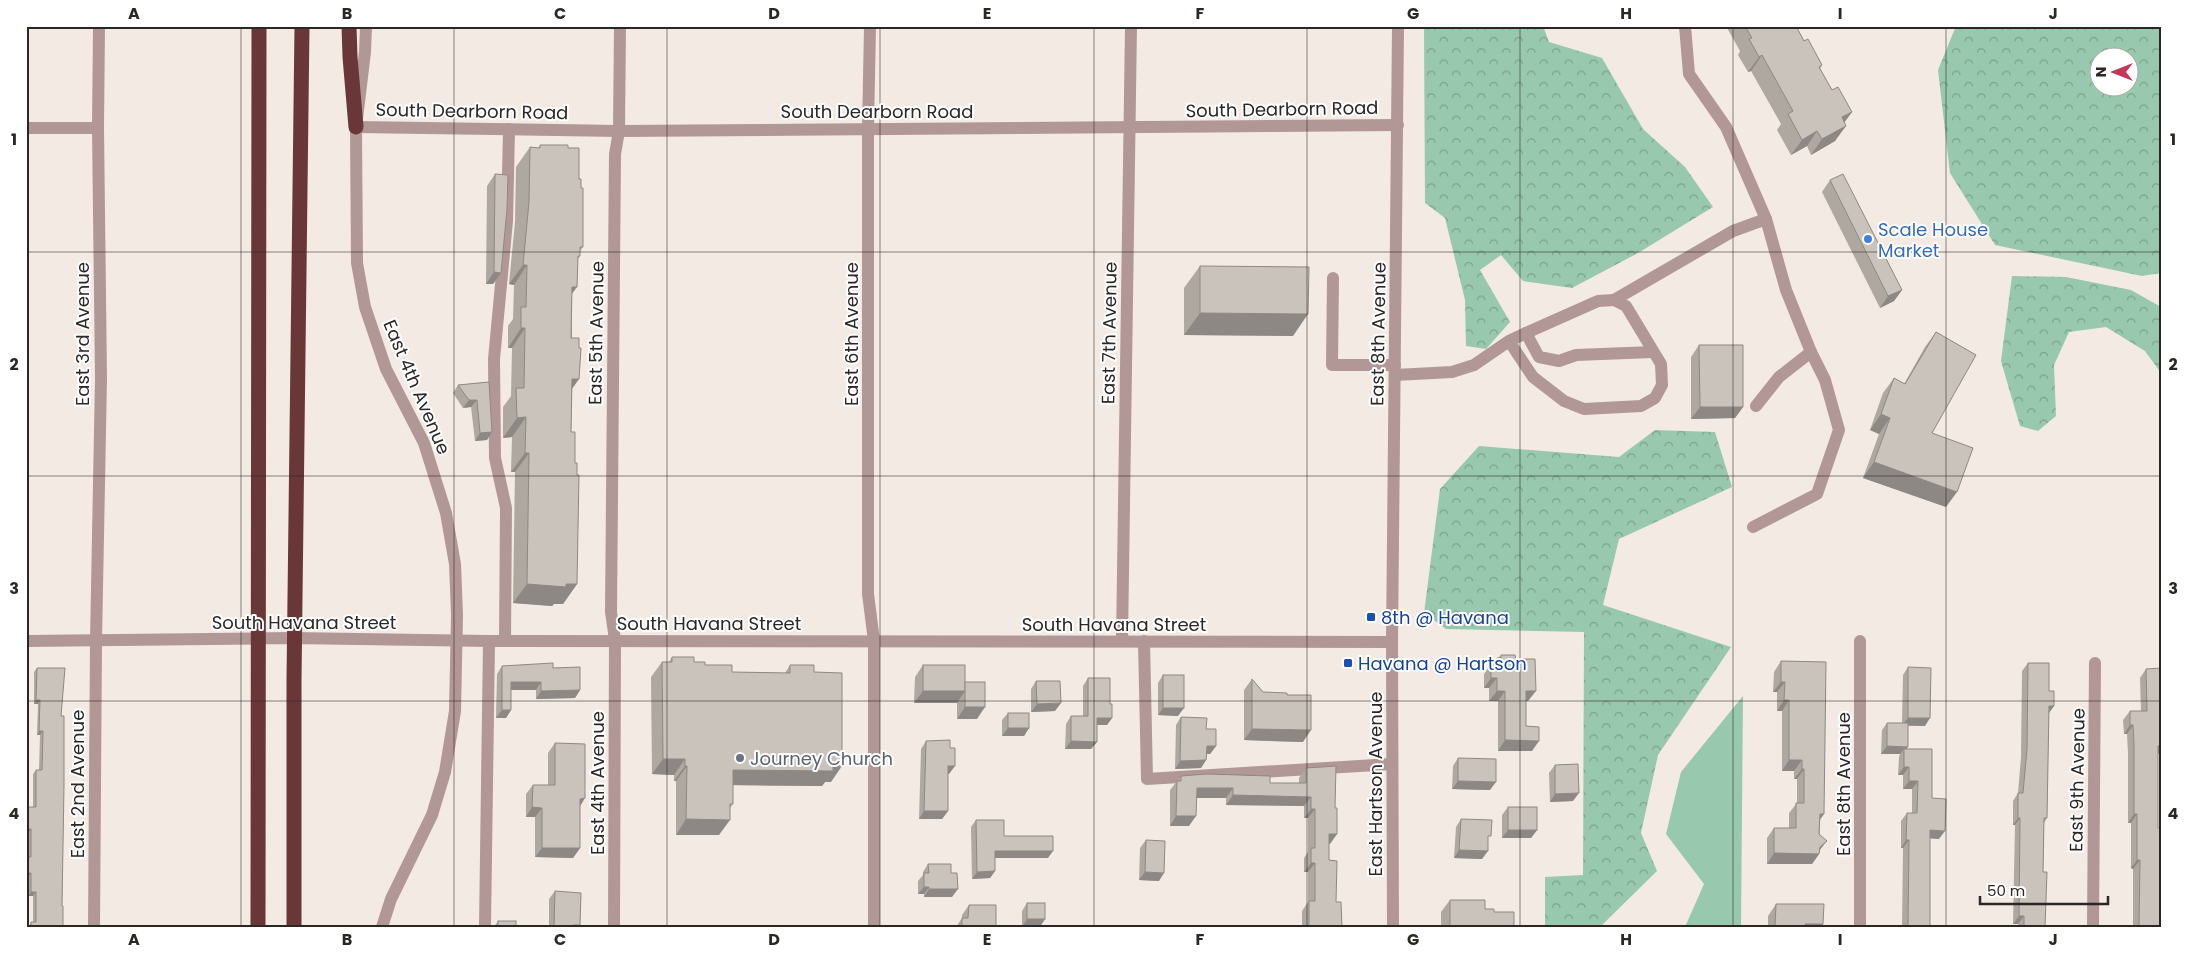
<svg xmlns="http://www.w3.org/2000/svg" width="2187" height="953" viewBox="0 0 2187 953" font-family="Poppins,sans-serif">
  <defs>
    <pattern id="forest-crowns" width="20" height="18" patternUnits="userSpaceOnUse" patternTransform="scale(1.25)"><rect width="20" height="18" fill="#98c8ad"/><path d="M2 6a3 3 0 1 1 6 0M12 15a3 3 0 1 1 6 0" fill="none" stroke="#7ca28d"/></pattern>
  </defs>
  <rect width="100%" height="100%" fill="#f3eae4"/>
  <!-- green -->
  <path fill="#98c8ad" d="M1743 696 1741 927H1685L1704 884 1666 834 1681 772Z"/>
  <!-- forest -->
  <g fill="url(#forest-crowns)" fill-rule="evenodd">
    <path d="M1424 26H1543L1549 42 1602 58 1643 129 1685 167 1713 207 1638 253 1572 288 1523 281 1501 255 1480 270 1510 322 1486 349 1466 346 1465 300 1445 218 1425 203Z"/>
    <path d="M1956 26H2161V273L2142 276 1995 245 1950 173 1938 70ZM2100 58H2130V88H2100Z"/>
    <path d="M2012 276 2066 277 2131 290 2161 307V373L2145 351 2106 327 2069 332 2054 365 2056 416 2038 431 2020 426 2001 361Z"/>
    <path d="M1655 430 1715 432 1732 487 1619 539 1603 605 1731 647 1658 755 1641 833 1657 871 1600 927H1545V877L1583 875 1584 632 1446 629 1424 613 1440 489 1479 446 1619 457Z"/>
  </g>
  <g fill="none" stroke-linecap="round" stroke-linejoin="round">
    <!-- minor -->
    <g stroke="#b29797" stroke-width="12">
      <path d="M366 26 365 52 356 127 357 263 365 307 386 369 424 443 446 513 455 564 457 615 455 711 445 772 432 815 391 899 382 927"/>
      <path d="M870 26 868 129V594L874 641V927"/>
      <path d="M356 127 619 131 1398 125"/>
      <path d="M26 128H98"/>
      <path d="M1333 278 1332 365H1395"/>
      <path d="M1614 300 1733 231 1766 219 1726 127 1689 74 1685 26"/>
      <path d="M1526 333 1539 357 1559 361 1576 355 1653 352"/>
      <path d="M1395 375 1452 372 1474 365 1509 341 1526 333 1598 301 1614 300 1626 306 1661 364 1662 385 1655 398 1641 406 1584 409 1564 401 1533 377 1509 341"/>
      <path d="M1756 406 1779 377 1811 352"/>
      <path d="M1753 527 1817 494 1839 430 1825 380 1811 352 1786 290 1766 219"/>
      <path d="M26 641 291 638 489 641 1392 642"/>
      <path d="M505 641 506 508 495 458 494 359 507 221 509 129"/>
      <path d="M1122 641 1131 26"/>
      <path d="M1144 641 1147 779 1392 764"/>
      <path d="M1860 641V927"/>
      <path d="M94 927 96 641 101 379 98 128 99 26"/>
      <path d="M485 927 489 641"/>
      <path d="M614 927 615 640 611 612 615 154 619 131 620 26"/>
      <path d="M1393 927 1392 642 1398 26"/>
      <path d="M2093 927 2095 663"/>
    </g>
    <!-- highway -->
    <g stroke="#6a3739" stroke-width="15">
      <path d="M349 26 350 57 356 127"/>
      <path d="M258 927 259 26"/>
      <path d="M294 927V680L302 26"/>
    </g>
  </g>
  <!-- wall -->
  <g fill="#aea8a1">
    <path d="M1726 26H1796L1804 41 1822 65 1820 69 1832 90 1852 112 1844 122 1835 141 1811 155 1807 146 1791 155 1777 130 1781 124 1751 71 1748 72 1738 55 1740 51Z"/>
    <path d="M540 145 568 148 579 179 583 247 580 251V256L578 259 572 294V389L571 432 575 463 577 584 563 604H554L552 606 513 603 515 472H511L512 437 503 438V407L511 396 512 348H508V326L513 319 514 285 509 284 515 222 516 167 530 147 539 148Z"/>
    <path d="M495 174 501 273 493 284H486L487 186Z"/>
    <path d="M1830 180 1902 290 1894 301 1880 308 1822 192Z"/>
    <path d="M1200 266 1293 336 1184 335V288Z"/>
    <path d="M1936 332 1932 433 1946 507 1863 478 1879 434 1870 430 1883 393 1894 378 1904 384 1925 347Z"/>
    <path d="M1699 345 1743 407 1735 418 1691 419V357Z"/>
    <path d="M489 382 487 440 475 441 471 407 463 408 453 393 458 385Z"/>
    <path d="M1501 655 1516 659 1528 701H1526V726L1532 751H1498V701H1489V688H1484V674L1491 664H1493L1497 658H1498Z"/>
    <path d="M672 657 732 672 785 673 790 665 814 672 831 782H825L822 786 733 785V804L730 808 719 835H676V781H674V775L652 774 651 677 662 662H669Z"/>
    <path d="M1781 661 1820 821 1819 854 1812 864H1767V838L1774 828H1789V813L1797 803V779H1794V771H1782V711H1777V692H1773L1774 672Z"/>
    <path d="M2028 663 2049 691 2054 706 2049 713 2047 818 2044 823 2043 872 2045 927H2018V924H2013L2015 825H2013V801L2018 793 2021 757 2022 671Z"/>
    <path d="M923 665 965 682 977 719H957V703H914L915 677Z"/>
    <path d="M502 666 553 668 580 690 575 698 536 699V690H511V710L506 718H496L497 674Z"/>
    <path d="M1908 667 1925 726H1908L1906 749 1932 798 1939 839 1930 838V927H1902L1903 848H1901V821L1907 813H1912V789H1903V775H1898L1899 757 1900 754H1881L1882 730 1887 723H1902L1903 675Z"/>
    <path d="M37 668 61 716 62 906 63 927H29L31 922H33V896H28V877H26V858L28 857V833H26V807H33V774L36 770H39L40 735H37L38 704H34V672Z"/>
    <path d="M2146 669 2161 753 2158 754V828L2160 868 2161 927H2133V869L2131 868V823H2128V753L2127 734H2124L2123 720 2130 711H2141L2140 678Z"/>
    <path d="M1163 675 1178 716 1158 715V683Z"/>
    <path d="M1088 678 1110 704 1112 718 1107 725H1097V742L1091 749H1065L1066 724 1071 716H1083V686Z"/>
    <path d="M1252 679 1263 692 1303 742 1244 740V690Z"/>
    <path d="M1036 681 1055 711 1031 712V689Z"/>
    <path d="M1008 713 1029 728 1024 736H1002V720Z"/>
    <path d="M1181 717 1206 729 1216 746 1210 754H1207L1206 760 1201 768 1175 769 1176 725Z"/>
    <path d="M926 741 949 774H948V811L942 819H919L921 749Z"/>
    <path d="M555 743 580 806V848L573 858 535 857V817H526V794L533 785H548V753Z"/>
    <path d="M1458 758 1490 790 1452 789 1453 766Z"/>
    <path d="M1555 765 1573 801 1550 802 1549 773Z"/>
    <path d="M1306 768 1335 808 1337 834 1329 844V860L1336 902 1342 927H1302V911L1308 902V872H1304V858L1308 852V818H1304V806L1226 805V798H1196L1189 826H1170V790L1181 776 1270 783H1299V778Z"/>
    <path d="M1508 807 1537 830 1531 838H1502V815Z"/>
    <path d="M1461 819 1488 841 1482 859 1454 858 1456 827Z"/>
    <path d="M976 820 1004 836 1048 858H995V871L990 878 972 879 971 827Z"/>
    <path d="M1146 840 1159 881 1139 880 1140 848Z"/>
    <path d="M928 864 952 897H924V894H918V881L923 875V872Z"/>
    <path d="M555 891 579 927H549V899Z"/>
    <path d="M1450 900 1494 912 1514 927H1441V912Z"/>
    <path d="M1027 903 1040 927H1022V911Z"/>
    <path d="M1776 904 1823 924 1822 927H1768V916Z"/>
    <path d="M969 905 996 927H956L962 918V915Z"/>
    <path d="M498 921 516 927H494Z"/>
  </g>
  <!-- shaded-wall -->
  <g fill="#8d8883">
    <path d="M1762 55 1751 71 1748 72 1759 57Z"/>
    <path d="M1852 112 1841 127 1842 117Z"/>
    <path d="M1846 126 1835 141 1811 155 1822 139Z"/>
    <path d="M1817 131 1807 146 1791 155 1802 140Z"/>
    <path d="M523 265H527L514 285 509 284Z"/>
    <path d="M494 272 501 273 493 284H486Z"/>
    <path d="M572 287H577L563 306Z"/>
    <path d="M1902 290 1894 301 1880 308 1888 296Z"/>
    <path d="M1200 313 1308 314 1293 336 1184 335Z"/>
    <path d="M521 328H525L512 348H508Z"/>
    <path d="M572 379H579L565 399Z"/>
    <path d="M469 400H477L471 407 463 408Z"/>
    <path d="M1700 407H1743L1735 418 1691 419Z"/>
    <path d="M1881 414 1890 418 1879 434 1870 430Z"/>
    <path d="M526 417 512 437 503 438 517 418Z"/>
    <path d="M492 432 487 440 475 441 480 433Z"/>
    <path d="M525 453H529L515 472H511Z"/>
    <path d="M1874 462 1957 492 1946 507 1863 478Z"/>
    <path d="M527 584H577L563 604H554L552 606 513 603Z"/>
    <path d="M1491 678H1497L1489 688H1484Z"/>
    <path d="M511 682H541L536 690H506Z"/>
    <path d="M1781 682H1785L1777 692H1773Z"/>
    <path d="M580 690 575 698 536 699 541 691Z"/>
    <path d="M923 691H965L957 703H914Z"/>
    <path d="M1497 691H1505L1498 701H1489Z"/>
    <path d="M1526 691H1536L1528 701H1519Z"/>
    <path d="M36 700H40L38 704H34Z"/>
    <path d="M1784 700H1789L1782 711H1777Z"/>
    <path d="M1061 703 1055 711 1031 712 1037 704Z"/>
    <path d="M2049 706H2054L2048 714Z"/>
    <path d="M965 707H985L977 719H957Z"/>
    <path d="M1163 708H1184L1178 716 1158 715Z"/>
    <path d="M502 710H511L506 718H496Z"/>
    <path d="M1097 718H1112L1107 725H1092Z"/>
    <path d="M1908 718H1930L1925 726 1902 725Z"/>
    <path d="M2130 725H2133L2127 734H2124Z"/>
    <path d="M1008 728H1029L1024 736H1002Z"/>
    <path d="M1252 729 1311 730 1303 742 1244 740Z"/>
    <path d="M39 731H43L40 735H37Z"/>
    <path d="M1505 740 1539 741 1532 751H1498Z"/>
    <path d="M1071 741 1097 742 1091 749H1065Z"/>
    <path d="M2161 745V753L2152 754 2158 746Z"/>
    <path d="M1207 746H1216L1210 754H1201Z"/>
    <path d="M1887 746 1908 747 1904 752V749L1900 754H1881Z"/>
    <path d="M663 759H685L674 775 652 774Z"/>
    <path d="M1206 760 1201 768 1175 769 1180 761Z"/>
    <path d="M1789 760H1802L1794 771H1782Z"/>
    <path d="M685 766H687L676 781H674Z"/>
    <path d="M842 766 831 782H825L822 786 723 785 733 770Z"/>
    <path d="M948 766H955L949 774H942Z"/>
    <path d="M1904 767H1909L1903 775H1898Z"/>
    <path d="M1802 769H1804L1797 779H1794Z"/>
    <path d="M1458 781 1496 782 1490 790 1452 789Z"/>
    <path d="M1909 781H1918L1912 789H1903Z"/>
    <path d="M1197 788H1233L1226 798H1190Z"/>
    <path d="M1579 793 1573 801 1550 802 1555 794Z"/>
    <path d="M1233 795 1311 797 1304 806 1226 805Z"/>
    <path d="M585 798 579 808 580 799Z"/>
    <path d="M532 807 542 808 535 817H526Z"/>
    <path d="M1311 809H1315L1308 818H1304Z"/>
    <path d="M924 811H948L942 819H919Z"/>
    <path d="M1820 814H1824L1817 824Z"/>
    <path d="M2134 814H2137L2131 823H2128Z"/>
    <path d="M1176 816H1196L1189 826H1170Z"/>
    <path d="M2018 818H2020L2015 825H2013Z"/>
    <path d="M686 819 730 820 719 835H676Z"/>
    <path d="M26 829H31L28 833H26Z"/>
    <path d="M1508 830H1537L1531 838H1502Z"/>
    <path d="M1930 830 1945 831 1939 839 1925 838Z"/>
    <path d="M1329 834H1337L1330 844H1322Z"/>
    <path d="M1906 840H1909L1903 848H1901Z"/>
    <path d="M1827 841 1819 851V854L1812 864H1767L1774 853 1820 847Z"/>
    <path d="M542 848H580L573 858 535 857Z"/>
    <path d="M1459 850 1488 851 1482 859 1454 858Z"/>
    <path d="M995 851H1053L1048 858H990Z"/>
    <path d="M2137 860H2140L2133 869 2131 868Z"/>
    <path d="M1311 863H1315L1308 872H1304Z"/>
    <path d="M995 871 990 878 972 879 977 872Z"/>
    <path d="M1145 872 1164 873 1159 881 1139 880Z"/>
    <path d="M26 873H31L28 877H26Z"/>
    <path d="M924 887H929L924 894H918Z"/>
    <path d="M929 889H958L952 897H924Z"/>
    <path d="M31 892H36L33 896H28Z"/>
    <path d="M2019 916H2024L2018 924H2013Z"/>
    <path d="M1027 919H1045L1040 927H1022Z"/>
    <path d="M1805 924H1823L1822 927H1803Z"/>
    <path d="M573 925H580L579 927H571Z"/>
  </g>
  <!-- building -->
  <g fill="#cac3bb" stroke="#8d8883">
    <path d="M1745 26H1796L1804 41 1808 39 1822 65 1819 67 1832 90 1838 87 1852 112 1842 117 1846 126 1822 139 1817 131 1802 140 1788 114 1793 111 1762 55 1759 57 1749 39 1752 38Z"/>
    <path d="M540 145H568V148H579V179H581V188H583V247H580V256H578L577 287H572L571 338H579V348H581L579 379H572L571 432H575V463H577V475H579L577 584H566V587L527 584 529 453H525L526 417 517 418 516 388H524L525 328H521V307H526L527 265H523L529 202 530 147 540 148Z"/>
    <path d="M495 174 508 175 507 209 501 273 494 272Z"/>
    <path d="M1843 174 1902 290 1888 296 1830 180Z"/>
    <path d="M1200 266 1309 267 1308 314 1200 313Z"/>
    <path d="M1936 332 1976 355 1932 433 1973 448 1957 492 1874 462 1890 418 1881 414 1894 378 1905 384Z"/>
    <path d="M1699 345H1743V407H1700Z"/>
    <path d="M489 382 492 432 480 433 477 400H469L458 385Z"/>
    <path d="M1501 655H1515L1516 659H1535L1536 691H1526V726L1539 727V741L1505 740V691H1497V678H1491V664H1497V658H1501Z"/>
    <path d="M672 657H694V662H705V665H732V672L790 673V665H814V672L842 673V766H833V771L733 770V804H730V820L686 819 687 766H685V759H663L662 662H672Z"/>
    <path d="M1781 661 1826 662 1824 814H1820L1819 834 1827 841 1820 847 1819 854 1774 853V828H1796V803H1804V769H1802V760H1789V700H1784L1785 682H1781Z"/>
    <path d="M553 663V668L580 667V690L541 691V682H511V710H502V666Z"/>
    <path d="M2028 663H2049V691H2054V706H2049L2047 818H2044L2043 872H2047L2045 927H2024V916H2019L2020 818H2018V793H2023L2027 749Z"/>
    <rect x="923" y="665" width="42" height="26"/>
    <path d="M1908 667 1931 668 1930 718H1908Z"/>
    <path d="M37 668H65L61 716H64V785L62 906H63V927H31V922H36V892H31V873H26V858L31 857V829H26V807H36V770H42L43 731H39L40 700H36Z"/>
    <path d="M2161 668V745L2158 746V828H2161L2160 868H2161V927H2139L2140 860H2137V814H2134V744L2133 725H2130V711H2147L2146 669Z"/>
    <rect x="1163" y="675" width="21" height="33"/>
    <path d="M1088 678H1110V704H1112V718H1097V742L1071 741V716H1088Z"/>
    <path d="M1252 679 1263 692 1287 693V695H1311V730L1252 729Z"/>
    <path d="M1036 681H1060L1061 703 1037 704Z"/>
    <rect x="965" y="682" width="20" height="25"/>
    <rect x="1008" y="713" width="21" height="15"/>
    <path d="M1181 717 1207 718 1206 729H1216V746H1207L1206 760 1180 761Z"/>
    <path d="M1887 723H1908V747L1887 746Z"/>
    <path d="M950 740V748H955V766H948V811H924L926 741Z"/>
    <path d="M555 743 585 744V798L580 799V848H542V808L532 807 533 785H555Z"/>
    <path d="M1904 749H1932V798L1946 799 1945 831 1930 830V927H1908L1909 840H1906L1907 813H1917L1918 781H1909V767H1904Z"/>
    <path d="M1458 758 1496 759V782L1458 781Z"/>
    <path d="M1578 764 1579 793 1555 794V765Z"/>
    <path d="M1336 766 1335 808H1337V834H1329V860L1337 861 1336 902H1341L1342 927H1309V901H1315V863H1311V848H1315V809H1311V797L1233 795V788H1197L1196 816H1176L1177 781H1181V776L1207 774 1270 776V783H1306V768Z"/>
    <rect x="1508" y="807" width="29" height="23"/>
    <path d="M1461 819 1492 820 1491 836H1488V851L1459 850Z"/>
    <path d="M976 820H1004V836H1053V851H995V871L977 872Z"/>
    <path d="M1146 840 1165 841 1164 873 1145 872Z"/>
    <path d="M928 864H951V873H957L958 889H929V887H924V873H929Z"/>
    <path d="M555 891 581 893 580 925H573V927H554Z"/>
    <path d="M1450 900H1485V909H1494V912H1514V927H1450Z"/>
    <rect x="1027" y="903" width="18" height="16"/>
    <path d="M1776 904H1824L1823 924H1805V927H1775Z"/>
    <path d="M969 905H996V927H962V918H968Z"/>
    <rect x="498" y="921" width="18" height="6"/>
  </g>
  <!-- grid -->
  <path fill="none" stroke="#2a2724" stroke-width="1" stroke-opacity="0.55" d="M241 26V927M454 26V927M667 26V927M880 26V927M1094 26V927M1307 26V927M1520 26V927M1733 26V927M1946 26V927M26 252H2161M26 476H2161M26 701H2161"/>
  <!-- markers -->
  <circle fill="#3f7fe0" stroke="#fff" stroke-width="2" cx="1868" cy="239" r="5"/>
  <g fill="#1a4fb4" stroke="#fff" stroke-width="2">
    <rect x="1366" y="612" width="10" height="10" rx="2.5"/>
    <rect x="1343" y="658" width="10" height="10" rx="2.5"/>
  </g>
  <circle fill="#6b7280" stroke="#fff" stroke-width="2" cx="740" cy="758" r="5"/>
  <g text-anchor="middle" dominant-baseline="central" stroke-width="4" stroke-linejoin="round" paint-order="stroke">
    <!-- street labels -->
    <g font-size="18" fill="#2a2724" stroke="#fff">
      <text transform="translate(1282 109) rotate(-1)">South Dearborn Road</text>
      <text transform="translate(472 111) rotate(1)">South Dearborn Road</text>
      <text x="877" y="111">South Dearborn Road</text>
      <text transform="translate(596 333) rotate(-89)">East 5th Avenue</text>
      <text transform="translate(1109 333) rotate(-89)">East 7th Avenue</text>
      <text transform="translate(82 334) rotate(-90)">East 3rd Avenue</text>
      <text transform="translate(851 334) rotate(-90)">East 6th Avenue</text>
      <text transform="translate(1378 334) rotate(-89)">East 8th Avenue</text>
      <text transform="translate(417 387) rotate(67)">East 4th Avenue</text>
      <text x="304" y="622">South Havana Street</text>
      <text x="709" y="623">South Havana Street</text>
      <text x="1114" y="624">South Havana Street</text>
      <text transform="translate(2077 780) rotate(-89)">East 9th Avenue</text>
      <text transform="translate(597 783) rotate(-90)">East 4th Avenue</text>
      <text transform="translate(77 784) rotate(-90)">East 2nd Avenue</text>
      <text transform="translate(1375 784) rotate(-90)">East Hartson Avenue</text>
      <text transform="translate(1843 784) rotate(-90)">East 8th Avenue</text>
    </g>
    <!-- shop labels -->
    <g font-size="18" fill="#366cbe" stroke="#fff" text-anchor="start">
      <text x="1878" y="229">Scale House<tspan x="1878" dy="21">Market</tspan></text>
    </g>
    <!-- transit labels -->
    <g font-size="18" fill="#164399" stroke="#fff" text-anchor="start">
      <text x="1381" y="617">8th @ Havana</text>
      <text x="1358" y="663">Havana @ Hartson</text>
    </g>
    <!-- worship labels -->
    <g font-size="18" fill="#5b616d" stroke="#fff" text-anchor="start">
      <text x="750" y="758">Journey Church</text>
    </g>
  </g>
  <!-- border -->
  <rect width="2187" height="953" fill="none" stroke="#ffffff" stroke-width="55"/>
  <!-- north arrow -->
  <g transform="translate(2114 72) rotate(270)"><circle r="24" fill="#ffffff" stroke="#aaa9a7"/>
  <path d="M0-4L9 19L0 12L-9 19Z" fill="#c6365b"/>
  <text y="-8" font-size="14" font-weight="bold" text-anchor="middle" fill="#2a2724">N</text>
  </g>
  <!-- scale -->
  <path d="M1980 896v8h128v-8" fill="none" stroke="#2a2724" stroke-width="2.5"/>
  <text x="1987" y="896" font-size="15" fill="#2a2724" stroke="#ffffff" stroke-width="4" paint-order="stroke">50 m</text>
  <rect x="28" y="28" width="2132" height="898" fill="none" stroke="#2a2724" stroke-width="2"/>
  <g font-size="16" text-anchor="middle" font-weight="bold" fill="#2a2724">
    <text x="134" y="19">A</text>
    <text x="347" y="19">B</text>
    <text x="560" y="19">C</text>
    <text x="774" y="19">D</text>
    <text x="987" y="19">E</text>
    <text x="1200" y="19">F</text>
    <text x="1413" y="19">G</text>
    <text x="1626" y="19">H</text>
    <text x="1840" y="19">I</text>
    <text x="2053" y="19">J</text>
    <text x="14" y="145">1</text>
    <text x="2173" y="145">1</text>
    <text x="14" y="370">2</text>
    <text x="2173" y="370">2</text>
    <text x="14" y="594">3</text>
    <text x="2173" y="594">3</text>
    <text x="14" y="819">4</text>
    <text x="2173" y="819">4</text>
    <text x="134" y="945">A</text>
    <text x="347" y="945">B</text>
    <text x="560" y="945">C</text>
    <text x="774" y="945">D</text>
    <text x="987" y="945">E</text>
    <text x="1200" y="945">F</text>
    <text x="1413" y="945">G</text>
    <text x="1626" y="945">H</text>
    <text x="1840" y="945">I</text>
    <text x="2053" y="945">J</text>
  </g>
</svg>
